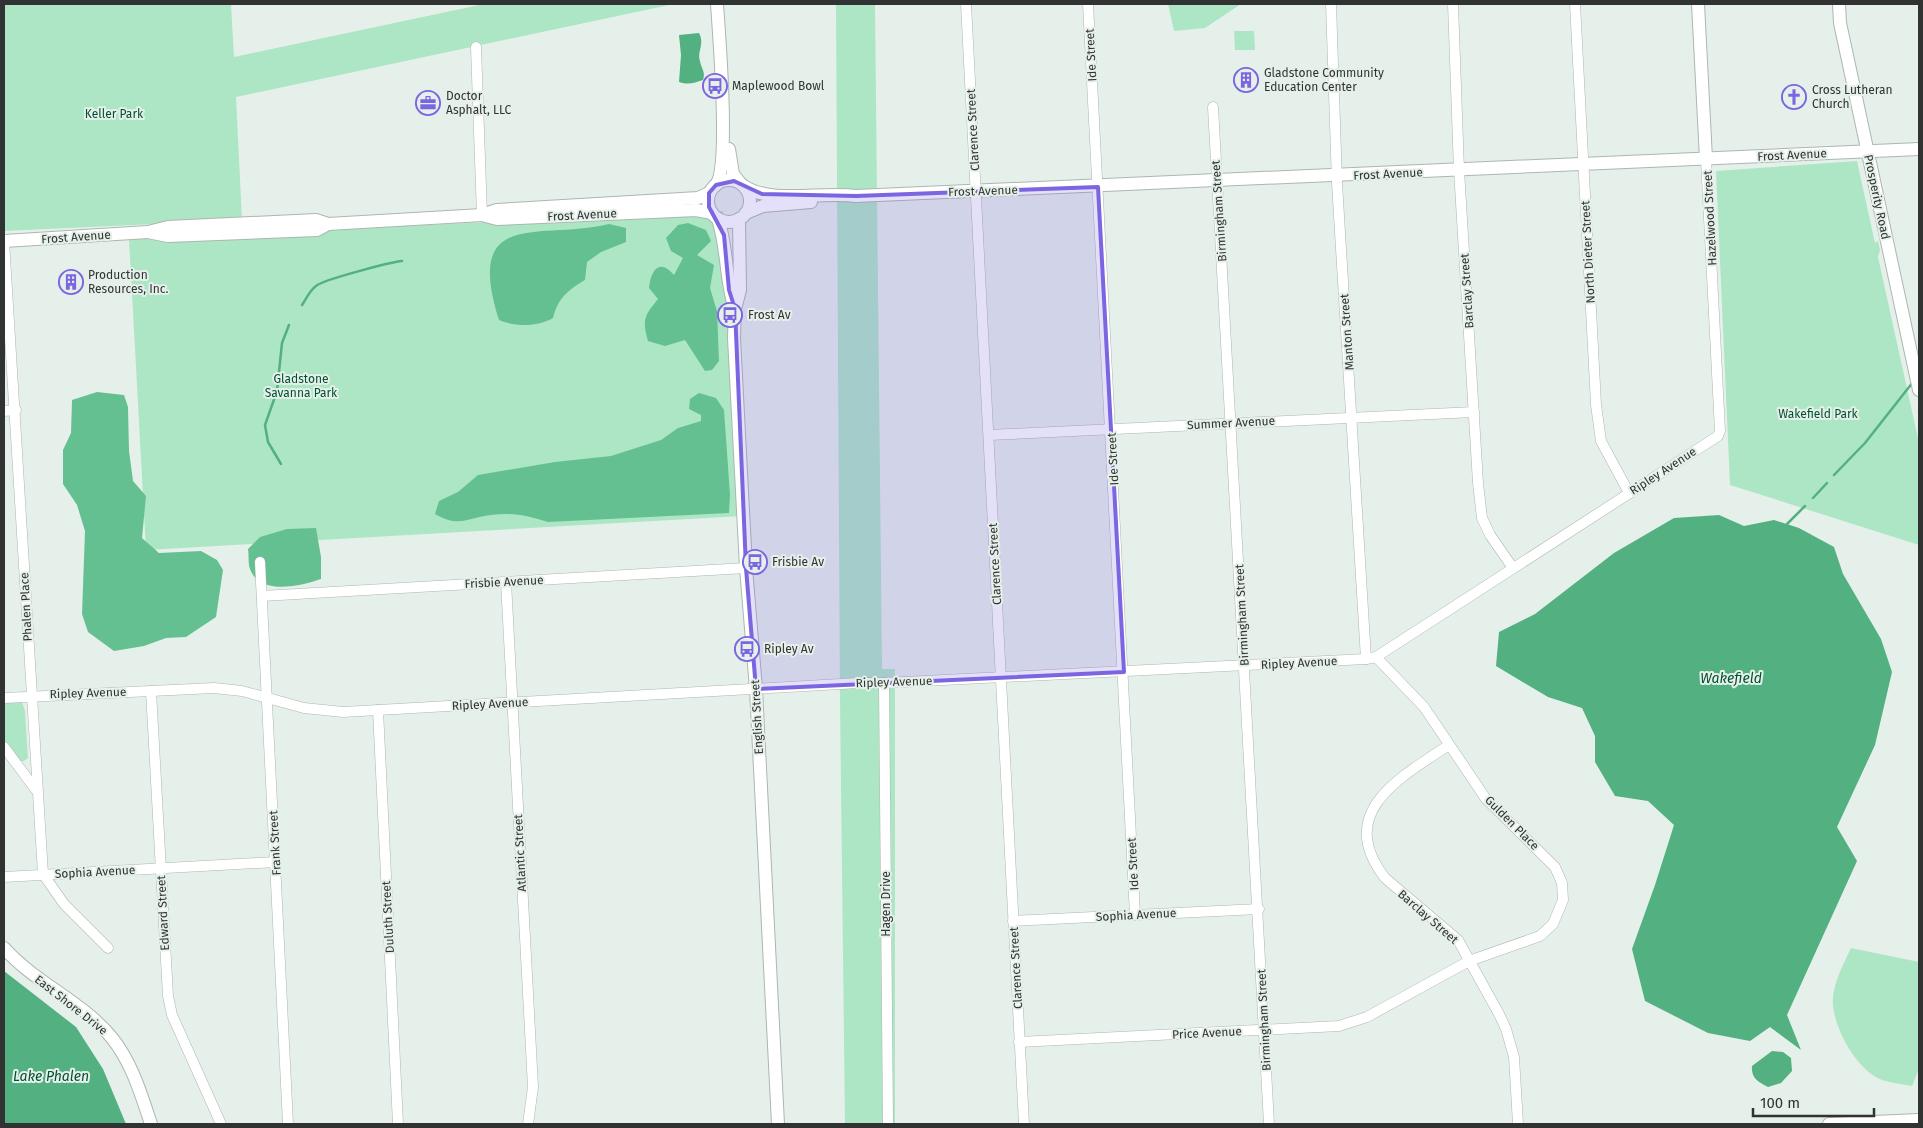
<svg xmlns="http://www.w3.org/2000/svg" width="1923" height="1128" viewBox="0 0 1923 1128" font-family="'Fira Sans',sans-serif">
  <rect width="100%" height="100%" fill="#e6f0ea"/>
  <!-- green -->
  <g fill="#ade6c5">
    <path d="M4 4H231L234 57 484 4H674L236 97 242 220 4 231Z"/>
    <path d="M836 4H875L882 669H895V1124H845L840 701Z"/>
    <path d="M1168 4H1241L1205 28 1174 31Z"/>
    <path d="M1234 31H1254L1255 50H1235Z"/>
    <path d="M1857 161 1875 243 1878 241 1880 250 1878 257 1919 443V545L1730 485 1716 171Z"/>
    <path d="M723 211 742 516 146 550 129 239Z"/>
    <path d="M15 701 22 702 25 711 28 758 24 761H20L4 740V703Z"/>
    <path d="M1851 948 1919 962V1069L1912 1086C1903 1084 1891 1083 1882 1080 1857 1070 1836 1032 1833 1006 1831 987 1843 965 1851 948Z"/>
  </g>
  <!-- forest -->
  <g fill="#64c090">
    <path d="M688 223 706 230 711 241 697 255 714 265 710 288 717 311 719 361 712 370 705 371 685 340 665 346 648 341C642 320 644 316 658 299L649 288C651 270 659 258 674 275L683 258 671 251 666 238 678 225Z"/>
    <path d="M609 224 626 228V242L601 252 587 262 585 280C568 290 558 298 553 318 538 327 516 327 499 320 463 206 541 241 609 224Z"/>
    <path d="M97 392 124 395 128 407 129 451 133 481 146 496 142 538 159 553 201 551 217 560 223 570 216 617 186 637 166 638 144 646 114 651 88 632 82 614 85 531 77 505 63 484V450L71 433 72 400Z"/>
    <path d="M699 393 716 398 724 410 730 495 729 513 548 522C529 516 511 512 491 515 466 518 460 528 435 514L439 501 458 492 478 475 555 462 611 456 661 440 678 428 701 421V415L689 409 690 399Z"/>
    <path d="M316 528 321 557V579C301 586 260 596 250 569 248 564 249 555 248 549L260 537 287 529Z"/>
  </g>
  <!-- water -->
  <g fill="#53b080">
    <path d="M699 33C705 44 697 51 700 61 701 68 706 72 703 80 694 83 689 85 679 82L681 55 679 35Z"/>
    <path d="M1719 515 1744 526 1774 520 1799 528 1834 547 1843 574 1881 639 1892 672 1875 745 1837 827 1857 861 1787 1015 1801 1050 1770 1027 1750 1041 1708 1033 1645 1001 1632 949 1655 885 1674 825 1648 801 1615 796 1595 762V736L1582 708 1548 697 1496 666 1499 632 1535 614 1614 553 1674 518Z"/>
    <path d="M4 971 76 1027 103 1069 126 1124H4Z"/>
    <path d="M1772 1051 1783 1052 1791 1058 1792 1071 1781 1083 1768 1087C1758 1082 1751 1078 1752 1066Z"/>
  </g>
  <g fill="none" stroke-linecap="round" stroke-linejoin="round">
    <!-- stream -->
    <g stroke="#53b080" stroke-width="2.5">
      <path d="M302 305C306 299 310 290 316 286 322 280 391 262 402 261"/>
      <path d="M281 464 268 442 265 425 277 391 282 343 289 325"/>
      <path d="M1834 475 1865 443 1913 382"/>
      <path d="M1813 498 1827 483"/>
      <path d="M1787 524 1805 506"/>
    </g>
    <defs>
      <g id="minor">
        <path d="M966 4 1024 1124"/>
        <path d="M1088 4 1135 915"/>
        <path d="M1331 4 1337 183 1366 659"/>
        <path d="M1453 4 1459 170 1478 483 1482 518 1490 535 1513 568"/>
        <path d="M1575 4 1596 405 1601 441 1629 493"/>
        <path d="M476 47 482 215"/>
        <path d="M1213 107 1269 1124"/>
        <path d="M4 241 43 874 64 904 108 948"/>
        <path d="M4 411 16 410"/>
        <path d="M989 435 1474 412"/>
        <path d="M260 562 288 1124"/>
        <path d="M506 582 533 1087 528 1124"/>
        <path d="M262 596 746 568"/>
        <path d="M884 683 888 1124"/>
        <path d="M151 691 168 996 172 1015 221 1124"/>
        <path d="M4 698 214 688 242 691 304 708 343 712 858 683H884L1366 659 1376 657 1718 436 1720 431 1706 159"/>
        <path d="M378 710 398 1124"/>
        <path d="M1449 745C1401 777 1334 812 1385 878L1458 940 1499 1014 1506 1029 1514 1057 1518 1124"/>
        <path d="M4 747 36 790"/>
        <path d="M4 877 276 862"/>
        <path d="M1013 921 1259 909"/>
        <path d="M1019 1042 1339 1026 1367 1017 1469 961 1540 936 1553 924 1563 900 1562 883 1555 867 1486 799 1424 707 1376 657"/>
      </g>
      <g id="tertiary">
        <path d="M1698 4 1706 159"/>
        <path d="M1839 4 1840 23 1919 390"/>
        <path d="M729 149 733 174 740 183"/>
        <circle cx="729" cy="201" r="21"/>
        <path d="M716 185C730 166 719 34 717 4"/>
        <path d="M745 187C773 204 823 191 856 196L1919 149"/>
        <path d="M746 213 763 206 811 202"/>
        <path d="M482 215 497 219 696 210 712 213"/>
        <path d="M718 219C728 249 725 280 735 309"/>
        <path d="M739 219 740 290 735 309 734 338 746 568 756 689 778 1124"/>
        <path d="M148 232 168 236 317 230 328 224 482 215 497 210 698 198 709 193"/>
        <path d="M4 241 148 232 168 227 316 220 328 224"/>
        <path d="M4 948C35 983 82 1001 112 1038 132 1063 141 1094 151 1124"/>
        <path d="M1829 1124 1919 1120"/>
      </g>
    </defs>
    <!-- minor casing -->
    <use href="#minor" stroke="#adb6b0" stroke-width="11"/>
    <!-- tertiary casing -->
    <use href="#tertiary" stroke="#adb6b0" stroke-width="14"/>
    <!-- minor -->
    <use href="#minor" stroke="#fff" stroke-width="10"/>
    <!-- tertiary -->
    <use href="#tertiary" stroke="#fff" stroke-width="12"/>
  </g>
  <!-- marked area -->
  <path fill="#7b65e0" fill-opacity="0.2" stroke="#7b65e0" stroke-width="4" stroke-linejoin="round" d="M734 181 762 194 856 196 1098 187 1124 672 756 689 746 568 735 309 729 290 724 235 709 207V193L716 185Z"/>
  <!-- icons -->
  <defs>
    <symbol id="building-ring" viewBox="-11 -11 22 22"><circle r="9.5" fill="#e6f0ea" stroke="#7b65e0" stroke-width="1.5"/><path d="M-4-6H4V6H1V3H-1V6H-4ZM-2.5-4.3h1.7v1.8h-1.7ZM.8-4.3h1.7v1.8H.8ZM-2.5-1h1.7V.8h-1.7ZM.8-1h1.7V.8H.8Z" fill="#7b65e0"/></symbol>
    <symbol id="bus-ring" viewBox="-11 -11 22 22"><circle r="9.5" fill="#e6f0ea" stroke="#7b65e0" stroke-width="1.5"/><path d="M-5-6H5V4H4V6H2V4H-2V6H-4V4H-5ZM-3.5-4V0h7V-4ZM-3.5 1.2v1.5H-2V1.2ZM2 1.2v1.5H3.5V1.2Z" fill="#7b65e0"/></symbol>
    <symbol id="church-ring" viewBox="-11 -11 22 22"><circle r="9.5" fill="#e6f0ea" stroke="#7b65e0" stroke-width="1.5"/><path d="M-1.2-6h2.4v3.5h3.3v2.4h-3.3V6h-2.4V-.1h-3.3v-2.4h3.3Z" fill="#7b65e0"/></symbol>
    <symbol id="office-ring" viewBox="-11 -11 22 22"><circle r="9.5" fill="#e6f0ea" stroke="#7b65e0" stroke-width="1.5"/><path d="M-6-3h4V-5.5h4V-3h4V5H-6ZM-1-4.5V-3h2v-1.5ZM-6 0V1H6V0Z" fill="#7b65e0"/></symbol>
  </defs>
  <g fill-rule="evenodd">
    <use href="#building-ring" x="1232" y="66" width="28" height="28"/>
    <use href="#bus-ring" x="701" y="72" width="28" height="28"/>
    <use href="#church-ring" x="1780" y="83" width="28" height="28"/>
    <use href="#office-ring" x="414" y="89" width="28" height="28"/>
    <use href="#building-ring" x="57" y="268" width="28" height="28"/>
    <use href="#bus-ring" x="716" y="301" width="28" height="28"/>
    <use href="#bus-ring" x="741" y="548" width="28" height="28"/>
    <use href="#bus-ring" x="733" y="635" width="28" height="28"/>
  </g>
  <g text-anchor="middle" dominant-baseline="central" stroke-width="4" stroke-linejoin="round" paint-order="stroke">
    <!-- street labels -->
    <g font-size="12" fill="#303331" stroke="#e6f0ea">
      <text transform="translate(1091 55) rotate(-93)">Ide Street</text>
      <text transform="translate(973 130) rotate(-93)">Clarence Street</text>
      <text transform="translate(1792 155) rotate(-3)">Frost Avenue</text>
      <text transform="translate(1388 174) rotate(-3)">Frost Avenue</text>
      <text transform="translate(983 191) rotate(-2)">Frost Avenue</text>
      <text transform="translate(1877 197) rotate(78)">Prosperity Road</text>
      <text transform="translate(1219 211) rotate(-94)">Birmingham Street</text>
      <text transform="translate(582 215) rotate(-3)">Frost Avenue</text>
      <text transform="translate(1710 218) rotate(-93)">Hazelwood Street</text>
      <text transform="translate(76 237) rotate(-4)">Frost Avenue</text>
      <text transform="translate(1588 252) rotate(-93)">North Dieter Street</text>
      <text transform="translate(1467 291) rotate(-94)">Barclay Street</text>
      <text transform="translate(1347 332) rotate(-94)">Manton Street</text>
      <text transform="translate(1231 423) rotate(-3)">Summer Avenue</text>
      <text transform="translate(1113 459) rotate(-93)">Ide Street</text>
      <text transform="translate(1663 471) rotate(-33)">Ripley Avenue</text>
      <text transform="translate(995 564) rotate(-93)">Clarence Street</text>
      <text transform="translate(504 582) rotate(-3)">Frisbie Avenue</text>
      <text transform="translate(26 607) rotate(-93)">Phalen Place</text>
      <text transform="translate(1242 615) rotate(-93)">Birmingham Street</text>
      <text transform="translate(1299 663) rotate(-3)">Ripley Avenue</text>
      <text transform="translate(894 682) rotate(-2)">Ripley Avenue</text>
      <text transform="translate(88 693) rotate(-2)">Ripley Avenue</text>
      <text transform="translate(490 704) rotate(-3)">Ripley Avenue</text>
      <text transform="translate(757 717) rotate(-93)">English Street</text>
      <text transform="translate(1512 823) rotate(45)">Gulden Place</text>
      <text transform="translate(275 843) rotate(-93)">Frank Street</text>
      <text transform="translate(520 853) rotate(-93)">Atlantic Street</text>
      <text transform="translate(1133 864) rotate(-93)">Ide Street</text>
      <text transform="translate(95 872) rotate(-3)">Sophia Avenue</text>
      <text transform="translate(886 904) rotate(-90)">Hagen Drive</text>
      <text transform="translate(163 913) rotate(-93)">Edward Street</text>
      <text transform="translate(1136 915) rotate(-3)">Sophia Avenue</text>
      <text transform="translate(388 917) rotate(-93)">Duluth Street</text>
      <text transform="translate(1428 917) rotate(41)">Barclay Street</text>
      <text transform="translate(1016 968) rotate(-93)">Clarence Street</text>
      <text transform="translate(71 1005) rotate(38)">East Shore Drive</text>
      <text transform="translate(1264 1020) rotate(-93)">Birmingham Street</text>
      <text transform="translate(1207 1033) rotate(-3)">Price Avenue</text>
    </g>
    <!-- poi labels -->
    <g font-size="12" fill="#303331" stroke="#e6f0ea" text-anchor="start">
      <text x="1264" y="73">Gladstone Community<tspan x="1264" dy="14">Education Center</tspan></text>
      <text x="732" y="86">Maplewood Bowl</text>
      <text x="1812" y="90">Cross Lutheran<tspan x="1812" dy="14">Church</tspan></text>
      <text x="446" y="96">Doctor<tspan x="446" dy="14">Asphalt, LLC</tspan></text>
      <text x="88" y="275">Production<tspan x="88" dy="14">Resources, Inc.</tspan></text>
      <text x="748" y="315">Frost Av</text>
      <text x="772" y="562">Frisbie Av</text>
      <text x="764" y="649">Ripley Av</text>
    </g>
    <!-- park labels -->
    <g font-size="12" fill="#025031" stroke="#e6f0ea">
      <text x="114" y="114">Keller Park</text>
      <text x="301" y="379">Gladstone<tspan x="301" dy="14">Savanna Park</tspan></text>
      <text x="1818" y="414">Wakefield Park</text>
    </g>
    <!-- water labels -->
    <g font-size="14" font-style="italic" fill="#015031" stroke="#e6f0ea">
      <text x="1731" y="678">Wakefield</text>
      <text x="51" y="1076">Lake Phalen</text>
    </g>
  </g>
  <!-- border -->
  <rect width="1923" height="1128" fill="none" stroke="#303331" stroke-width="10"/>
  <!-- scale -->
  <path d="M1753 1108v8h121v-8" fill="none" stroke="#303331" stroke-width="2.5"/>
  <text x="1760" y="1108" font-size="15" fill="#303331" stroke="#e6f0ea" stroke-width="4" paint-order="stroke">100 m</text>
</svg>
